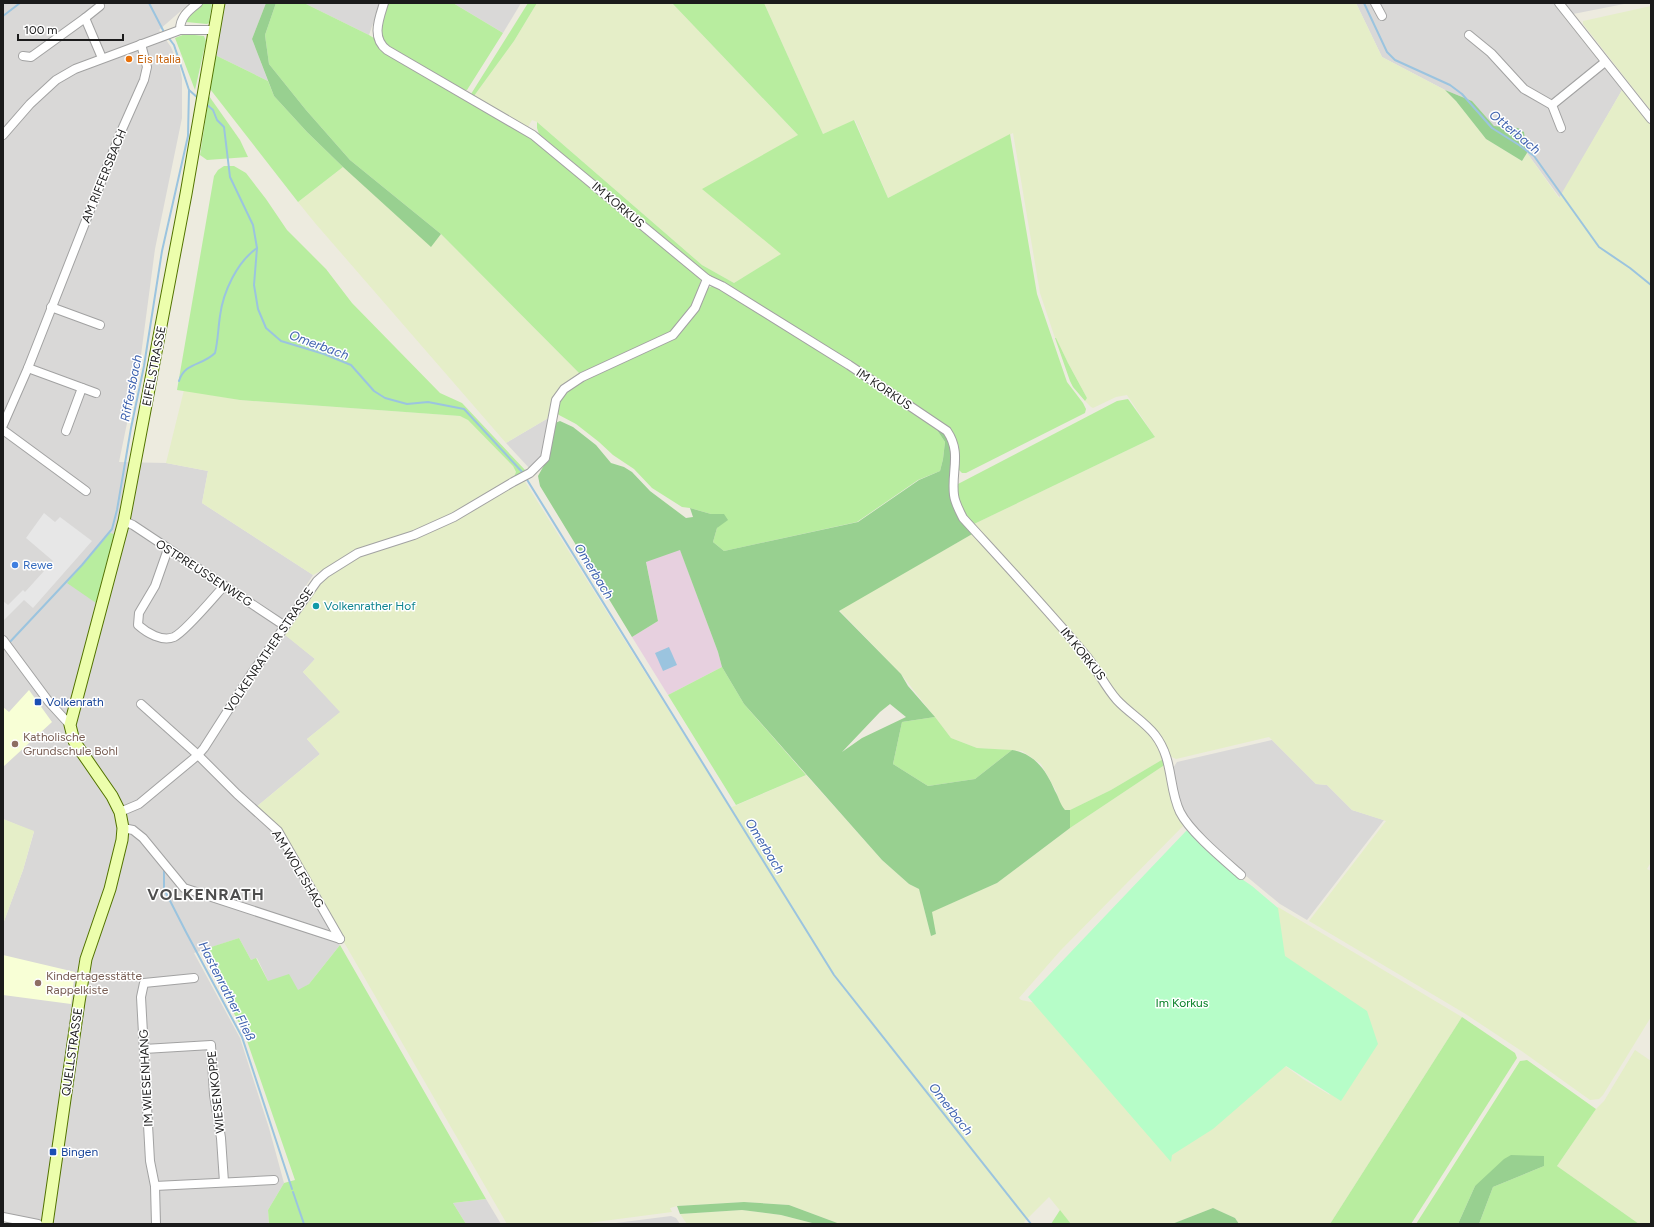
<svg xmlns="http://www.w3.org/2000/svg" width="1654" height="1227" viewBox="0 0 1654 1227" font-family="Figtree,sans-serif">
  <rect width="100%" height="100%" fill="#edebdf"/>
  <!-- residential -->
  <g fill="#d9d8d7">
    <path d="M3 3H190L159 30 171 47 180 68 182 79V118L155 249 141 355 119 462 166 463 208 471 202 503 313 575 278 629 315 659 303 672 341 712 307 739 320 754 255 808 276 833 340 945 309 984 298 991 268 981 257 958 251 960 239 938 194 953 240 1038 269 1128 284 1183 268 1210 269 1224H6L8 1215 3 1214V924L23 870 34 832 3 819Z"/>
    <path d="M222 3H266L252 39 268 81 215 55Z"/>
    <path d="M304 3H380L369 35Z"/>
    <path d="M453 3H521L503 33Z"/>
    <path d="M1356 3H1629L1563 16 1622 90 1560 198 1527 153 1524 132 1517 128 1494 126 1472 101 1445 90 1382 57Z"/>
    <path d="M550 417 543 457 531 470 506 443Z"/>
    <path d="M1272 740 1316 784 1327 785 1352 810 1384 820 1307 920 1280 904 1222 856 1191 824 1178 801 1173 768 1177 762Z"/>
    <path d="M486 1199 501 1224H466L453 1203Z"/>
    <path d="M671 1216 676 1218 680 1224H608Z"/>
  </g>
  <!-- industrial -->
  <path fill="#e7d0df" d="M680 549 718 652 722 667 668 695 632 637 658 621 646 561Z"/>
  <!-- education -->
  <g fill="#f8ffd6">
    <path d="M29 690 52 722 3 767V707L9 712Z"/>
    <path d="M3 955 75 972 71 1004 3 995Z"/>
  </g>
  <!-- farmland -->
  <g fill="#e5eec8">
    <path d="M537 3H672L798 135 782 254 734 283 702 265 537 122 532 120 528 127 474 99V96L514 41Z"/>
    <path d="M764 3H1356L1382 57 1445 90 1456 101 1486 139 1522 161 1527 153 1559 198 1622 90 1651 125V862L1647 869 1651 871V1017L1603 1095 1599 1099 1590 1100 1523 1052 1464 1013 1309 921 1386 821 1352 810 1327 785 1316 784 1269 737 1176 759 1170 756 1158 736 1119 699 972 525 1155 437 1127 395 1116 397 1093 408 1091 407 1085 401 1087 398 1068 363 1056 339 1055 338 1040 293 1013 133 888 198 855 120 823 134Z"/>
    <path d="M1651 6V111L1583 24V21Z"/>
    <path d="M343 167 431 246 441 234 581 375 550 417 506 443 315 223 298 202Z"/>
    <path d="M184 390 240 400 460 416 468 419 513 466 516 472 513 479 453 514 413 532 356 552 313 575 202 503 208 471 166 463Z"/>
    <path d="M524 480 730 808 806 775 882 860 909 884 919 889 931 936 936 934 931 912 997 883 1070 828 1166 764 1184 825 1060 951 1019 998 1021 1000 1262 1049 1303 1079 1330 1095 1258 948 1278 907 1462 1017 1330 1224H1239L1235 1218 1213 1208 1172 1224H1071L1049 1197 1024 1222 1026 1224H840L789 1205 744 1202 677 1206 670 1208 672 1212 580 1224H507L279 830 255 808 320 754 307 739 340 712 303 672 315 659 285 635 320 585 328 575 359 556 421 535Z"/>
    <path d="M974 533 1146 728 1165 758 1111 790 1070 810H1065L1060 804 1056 791 1041 764 1022 751 977 748 951 738 901 674 839 610Z"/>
    <path d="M3 819 34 831 23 870 3 924Z"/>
    <path d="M1635 1050 1651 1061V1224H1639L1557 1166 1596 1109 1604 1101Z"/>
    <path d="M742 1210 781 1215 816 1224H687L680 1214Z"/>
  </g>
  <!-- grass -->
  <g fill="#b8ed9f">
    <path d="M202 3H212L209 23 207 24 186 22 187 18Z"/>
    <path d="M276 3H304L369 35 534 139 696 273 701 280 693 307 674 331 581 375 441 234 350 160 306 110 269 64 265 35Z"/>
    <path d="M385 3H453L503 33 467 90 459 91 389 48C375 32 380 21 385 3Z"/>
    <path d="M528 3H537L514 41 474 96V99L472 97 471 94Z"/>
    <path d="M672 3H764L823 134 854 120 888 198 1010 134 1037 294 1067 382 1083 403 1086 409 1085 413 966 473H962L958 469C960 450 961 444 949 428L709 275 539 134 537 128V122L702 265 734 283 781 254 702 189 798 135Z"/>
    <path d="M185 34 204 36 206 41 195 90 175 38Z"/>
    <path d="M215 55 268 81 274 96 307 132 343 167 298 202 210 89Z"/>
    <path d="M209 96 240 140 248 157 207 160 200 155Z"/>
    <path d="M224 166H234L246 173 266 199 287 230 326 269 352 303 440 393 462 403 525 470 524 474 513 479 516 472 513 466 468 420 460 416 240 400 177 390 214 176 218 170Z"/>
    <path d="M714 285 849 368 933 424 945 442 943 459 940 471 918 480 857 522 724 551 713 542 717 528 724 515 711 514 690 508 682 507 652 488 634 469 613 455 599 442 576 424 559 415 556 412 558 401 565 391 583 379 676 336 706 289Z"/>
    <path d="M1055 338H1056L1068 363 1087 398 1085 401 1073 387 1070 381Z"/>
    <path d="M1128 399 1155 437 972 525C962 510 957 502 958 484L1117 401Z"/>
    <path d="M110 533 114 534 96 603 67 583Z"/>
    <path d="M722 667 744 704 806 775 736 805 668 695Z"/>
    <path d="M935 717 951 738 977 748 1012 750 975 779 928 786 893 764 902 722Z"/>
    <path d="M1165 758 1166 764 1070 828V810L1111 790Z"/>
    <path d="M239 938 251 960 256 958 268 981 289 974 298 990 309 984 340 945 486 1199 453 1203 466 1224H269L268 1210 284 1183 295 1180 245 1035 202 950Z"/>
    <path d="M1462 1017 1515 1053 1517 1058 1411 1224H1330Z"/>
    <path d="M1527 1060 1596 1109 1557 1166 1639 1224H1479L1493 1187 1544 1166 1475 1186 1458 1224H1416L1520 1061Z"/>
    <path d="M1060 1210 1071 1224H1051Z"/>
  </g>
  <!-- forest -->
  <g fill="#98d090" fill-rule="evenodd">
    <path d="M266 3H276L265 35 269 64 306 110 350 160 441 234 431 247 343 167 307 132 274 96 252 39Z"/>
    <path d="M1445 90 1472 101 1494 126 1518 128 1524 132 1527 153 1522 161 1486 139 1456 101Z"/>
    <path d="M560 421 573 427 596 445 611 463 624 467 632 472 650 491 686 518 693 517 690 508 711 514H724L728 520 717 528 713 542 724 551 858 522 919 480 940 471 943 459 945 442 933 424 945 433 953 449 952 496 974 533 839 611 901 674 908 686 935 717 902 722 893 764 928 786 975 779 1012 750C1035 754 1046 770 1055 791 1059 798 1060 804 1065 810H1070V828L997 883 932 912 936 934 931 936 919 889 909 884 882 860 744 704 722 667 718 652 680 550 646 562 658 621 632 637 540 486 538 476 548 458 555 423ZM890 704 906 717 862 738 842 752 880 712Z"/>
    <path d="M1511 1155 1544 1156V1166L1493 1187 1479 1224H1458L1475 1186 1504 1159Z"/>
    <path d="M744 1202 789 1205 840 1224H816L781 1215 742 1210 680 1214 677 1206Z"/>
    <path d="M1213 1208 1235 1218 1239 1224H1172Z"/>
  </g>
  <!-- park -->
  <path fill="#b6fdc8" d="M1187 830 1192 831 1233 873 1252 886 1278 908 1285 956 1367 1011 1378 1044 1341 1101 1286 1066 1213 1129 1172 1155 1171 1162 1028 997Z"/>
  <!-- parking -->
  <path fill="#e7e7e7" d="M44 513 55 522 60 517 92 541 33 608 24 600 3 621V601L8 605 23 590 25 592 53 561 26 538Z"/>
  <!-- water -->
  <path fill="#9bc4df" d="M669 647 677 665 663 671 655 653Z"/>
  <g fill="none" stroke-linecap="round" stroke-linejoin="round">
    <!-- stream -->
    <g stroke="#9bc4df" stroke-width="2">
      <path d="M149 3 165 34"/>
      <path d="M1364 3 1387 52 1395 60 1450 85 1462 94 1492 128 1519 145 1534 156 1599 247 1630 268 1651 285"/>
      <path d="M3 16 20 3"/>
      <path d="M168 37 174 45 189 90 198 98"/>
      <path d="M206 104 213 110 217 120 224 127 230 177 253 225 257 248 254 285 258 309 266 328 281 341 324 354 351 365 374 391 385 398 407 404 428 402 464 409 524 474"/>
      <path d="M179 381C185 362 202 366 215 353 218 341 218 329 220 316 223 292 237 262 257 248"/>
      <path d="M526 478 834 975 1031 1224"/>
      <path d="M8 644 82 565 112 529 117 510 131 428 144 366 162 251 188 136 189 90"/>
      <path d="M164 871V889L186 932 242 1037 292 1189"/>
      <path d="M293 1192 304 1224"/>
    </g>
    <defs>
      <g id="minor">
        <path d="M384 3C379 19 371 38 387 50L533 135 707 279 722 286 849 365 947 431C962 453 951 471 954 495 955 503 959 510 963 518 1005 564 1048 610 1088 658 1098 671 1106 688 1117 700 1129 713 1144 721 1155 735 1174 760 1168 787 1180 812 1190 832 1224 860 1241 875"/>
        <path d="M1375 3 1382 16"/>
        <path d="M1559 3 1651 119"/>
        <path d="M85 18 100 6"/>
        <path d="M180 30C180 17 188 11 198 3"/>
        <path d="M1469 35 1491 53 1524 89 1552 105 1605 62"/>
        <path d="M23 56 31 57 85 18 102 58"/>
        <path d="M1552 105 1561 128"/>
        <path d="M3 135 30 104 56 80 75 69 180 30H215"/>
        <path d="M51 307 100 325"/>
        <path d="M28 368 96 393"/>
        <path d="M3 425 28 368 120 134 144 80 147 67 141 44"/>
        <path d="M3 430 86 491"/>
        <path d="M66 431 82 388"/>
        <path d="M124 521 133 525 285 626"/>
        <path d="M168 549 155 586 139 613 138 625C147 633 162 642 174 637 185 632 214 597 224 586"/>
        <path d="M3 640 49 702 70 725"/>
        <path d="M141 704 198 755 237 794 278 831 340 939"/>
        <path d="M120 812 139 804 198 755 204 748 252 673 317 581 326 573 358 553 414 535 454 517 513 482 530 473 545 458 556 400 564 389 582 377 673 335 695 308 707 279"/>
        <path d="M123 828 133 830 143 838 184 888 340 939"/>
        <path d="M144 1049 211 1045 214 1095 221 1138 224 1182"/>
        <path d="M155 1186 274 1180"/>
        <path d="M3 1217 38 1224"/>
        <path d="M156 1224 155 1186 150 1161 141 997 144 983 194 978"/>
      </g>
      <path id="secondary" d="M47 1224 79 1002 86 959 110 889 122 840 123 828 120 812 112 796 74 741 70 725 124 521 186 194 219 3"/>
    </defs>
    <!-- minor casing -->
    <use href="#minor" stroke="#a2a2a2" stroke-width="10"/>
    <!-- secondary casing -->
    <use href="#secondary" stroke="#527300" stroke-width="13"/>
    <!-- minor -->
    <use href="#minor" stroke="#fff" stroke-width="8"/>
    <!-- secondary -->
    <use href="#secondary" stroke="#ecfeac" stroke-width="11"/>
  </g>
  <!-- markers -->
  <circle fill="#e8710a" stroke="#fff" stroke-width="1.5" cx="129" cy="59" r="4"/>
  <circle fill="#3f7fe0" stroke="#fff" stroke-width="1.5" cx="15" cy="565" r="4"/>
  <circle fill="#0f9aa8" stroke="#fff" stroke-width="1.5" cx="316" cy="606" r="4"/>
  <g fill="#1a4fb4" stroke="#fff" stroke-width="1.5">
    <rect x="34" y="698" width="8" height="8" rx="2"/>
    <rect x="49" y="1148" width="8" height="8" rx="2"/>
  </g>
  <g fill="#8d6e63" stroke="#fff" stroke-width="1.5">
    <circle cx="15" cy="744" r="4"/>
    <circle cx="38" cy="983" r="4"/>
  </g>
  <g text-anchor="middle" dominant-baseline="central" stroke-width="3" stroke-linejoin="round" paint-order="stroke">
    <!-- food labels -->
    <g font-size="12" fill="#c56008" stroke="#fff" text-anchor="start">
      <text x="137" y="59">Eis Italia</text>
    </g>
    <!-- street labels -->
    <g font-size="12" fill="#1b1b1b" stroke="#fff">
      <text transform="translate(104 176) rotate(-68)">AM RIFFERSBACH</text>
      <text transform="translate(618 205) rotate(40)">IM KORKUS</text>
      <text transform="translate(154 366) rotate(-79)">EIFELSTRASSE</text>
      <text transform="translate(884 389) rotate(34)">IM KORKUS</text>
      <text transform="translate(204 573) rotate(33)">OSTPREUSSENWEG</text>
      <text transform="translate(269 650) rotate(-56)">VOLKENRATHER STRASSE</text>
      <text transform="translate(1083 654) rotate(51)">IM KORKUS</text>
      <text transform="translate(298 869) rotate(59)">AM WOLFSHAG</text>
      <text transform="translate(72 1052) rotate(-82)">QUELLSTRASSE</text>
      <text transform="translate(146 1078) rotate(-93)">IM WIESENHANG</text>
      <text transform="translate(216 1092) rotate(-96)">WIESENKOPPE</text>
    </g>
    <!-- shop labels -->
    <g font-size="12" fill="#366cbe" stroke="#fff" text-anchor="start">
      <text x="23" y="565">Rewe</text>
    </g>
    <!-- culture labels -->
    <g font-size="12" fill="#0d838f" stroke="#fff" text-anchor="start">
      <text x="324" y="606">Volkenrather Hof</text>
    </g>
    <!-- transit labels -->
    <g font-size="12" fill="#164399" stroke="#fff" text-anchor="start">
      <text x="46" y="702">Volkenrath</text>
      <text x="61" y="1152">Bingen</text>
    </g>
    <!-- education labels -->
    <g font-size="12" fill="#785e54" stroke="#fff" text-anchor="start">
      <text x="23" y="737">Katholische<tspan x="23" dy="14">Grundschule Bohl</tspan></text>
      <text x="46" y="976">Kindertagesstätte<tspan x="46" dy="14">Rappelkiste</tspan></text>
    </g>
    <!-- park labels -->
    <g font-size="12" fill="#037e23" stroke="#fff">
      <text x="1182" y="1003">Im Korkus</text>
    </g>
    <!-- water labels -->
    <g font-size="13" font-style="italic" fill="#4165b0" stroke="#fff">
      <text transform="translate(1515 132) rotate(39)">Otterbach</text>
      <text transform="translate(319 345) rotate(20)">Omerbach</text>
      <text transform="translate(131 388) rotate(-79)">Riffersbach</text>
      <text transform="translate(594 571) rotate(58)">Omerbach</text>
      <text transform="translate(765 846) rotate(58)">Omerbach</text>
      <text transform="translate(227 991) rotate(63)">Hastenrather Fließ</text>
      <text transform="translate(951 1109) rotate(52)">Omerbach</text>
    </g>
    <!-- district labels -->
    <g font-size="16" font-weight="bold" letter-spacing="1" fill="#4e4e4e" stroke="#fff">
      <text x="206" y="894">VOLKENRATH</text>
    </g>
  </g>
  <!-- border -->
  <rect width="1654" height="1227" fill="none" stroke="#1b1b1b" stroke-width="8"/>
  <!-- scale -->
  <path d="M18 34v6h105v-6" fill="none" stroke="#1b1b1b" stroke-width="2"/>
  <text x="24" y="34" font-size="12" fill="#1b1b1b" stroke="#ffffff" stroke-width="3" paint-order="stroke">100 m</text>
</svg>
